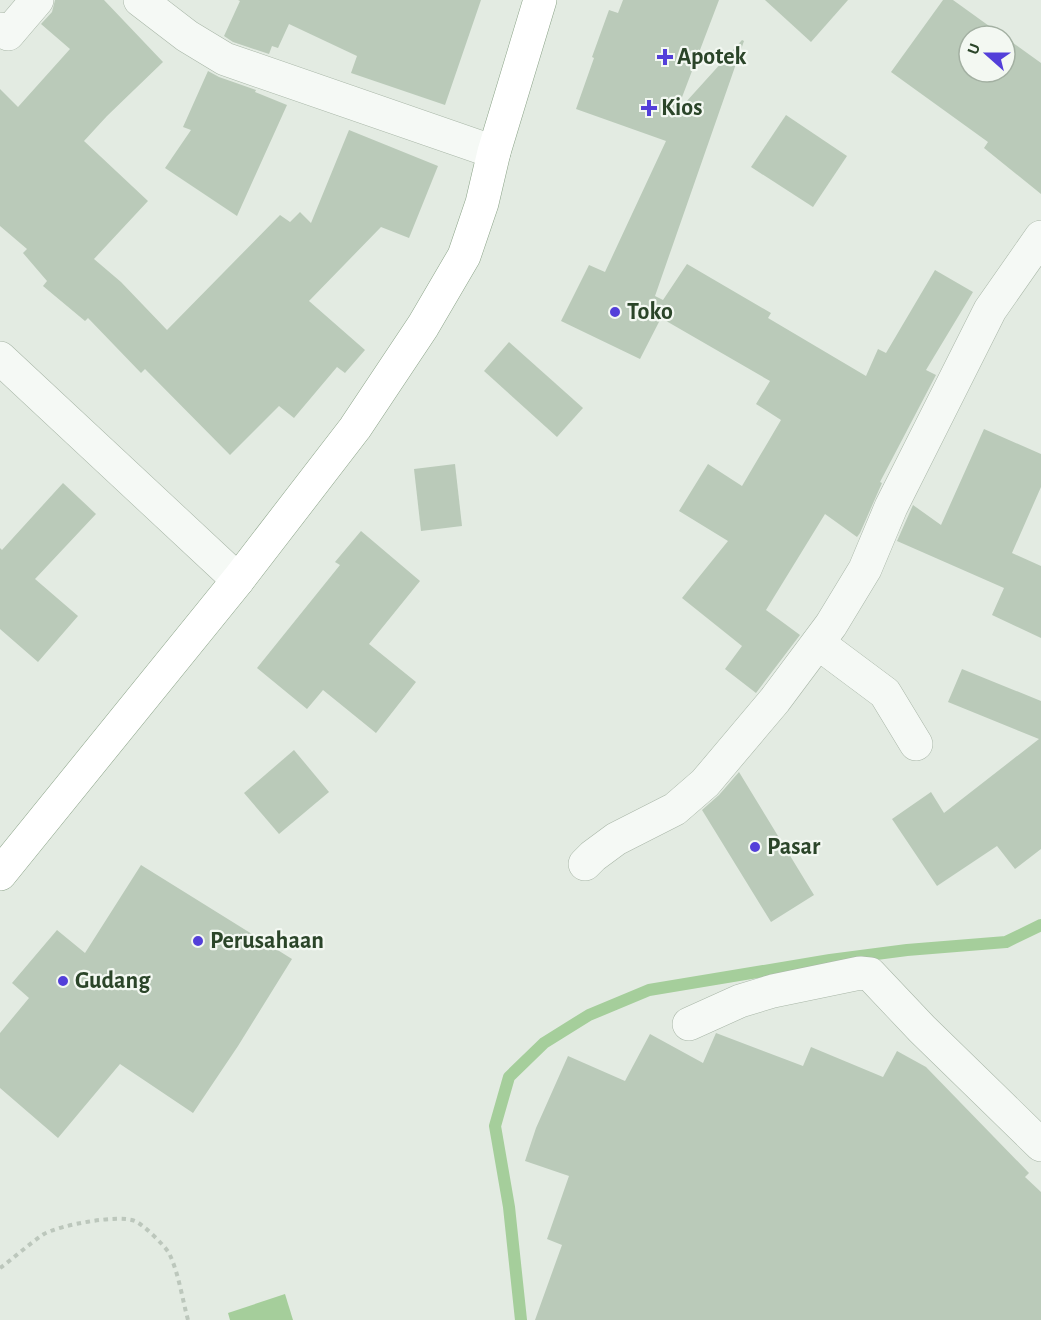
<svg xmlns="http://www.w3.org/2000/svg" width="1041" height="1320" viewBox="0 0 1041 1320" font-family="'Alegreya Sans',sans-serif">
  <rect width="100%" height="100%" fill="#e3ebe2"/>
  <!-- water -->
  <path fill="#a5ce9b" d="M285 1294 293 1320H230L228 1313Z"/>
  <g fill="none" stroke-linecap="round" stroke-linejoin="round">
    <!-- stream -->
    <path stroke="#a5ce9b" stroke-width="12" d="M521 1320 509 1207 495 1126 509 1077 544 1043 589 1015 649 990 830 960 907 950 1006 942 1041 925"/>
  </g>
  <!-- building -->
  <g fill="#bacab9">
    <path d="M55 0H104L163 62 107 116 84 141 148 201 94 259 121 282 167 330 280 215 290 222 300 212 311 223 349 130 438 166 409 238 381 227 309 301 365 350 345 373 337 367 294 418 279 406 230 455 145 369 141 373 88 318 85 321 43 286 47 281 23 253 27 249 0 226V89L18 107 70 49 41 24 52 12Z"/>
    <path d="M238 0H481L445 105 351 73 357 56 289 24 278 48 272 46 269 54 233 42 224 36 240 1Z"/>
    <path d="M623 0H719L676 113 742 40 744 41 655 296 663 300 687 264 771 313 768 318 866 376 878 349 886 353 935 270 973 292 926 370 936 375 880 482 882 483 860 533 857 537 825 514 766 610 800 635 756 693 725 669 742 646 682 598 728 541 679 511 708 464 742 486 781 420 756 404 770 381 661 318 640 359 561 321 589 265 605 272 666 141 576 109 594 58 592 57 609 10 618 13Z"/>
    <path d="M765 0H848L811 42Z"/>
    <path d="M943 0H953L1003 36H969V72H1005V37L1041 63V194L984 148 988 142 891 72Z"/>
    <path d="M208 71 219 77 256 90 255 92 287 105 237 216 165 168 191 130 183 127Z"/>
    <path d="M786 115 847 156 813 207 751 167Z"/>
    <path d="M509 342 583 408 557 437 484 371Z"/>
    <path d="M984 429 1041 454V487L1012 553 1041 566V638L992 615 1004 588 897 541 913 505 941 525Z"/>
    <path d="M455 464 462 526 421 531 414 469Z"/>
    <path d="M63 483 96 514 35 579 78 616 38 662 0 629V548L2 550Z"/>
    <path d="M361 531 420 581 369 644 416 682 376 733 323 690 307 709 257 668 340 565 335 562Z"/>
    <path d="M962 669 1041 701V849L1015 869 997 846 937 886 892 819 931 792 944 813 1039 739 948 702Z"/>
    <path d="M294 750 329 792 279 834 244 793Z"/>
    <path d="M739 772 814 895 771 922 702 810 719 795Z"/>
    <path d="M141 865 292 959 238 1046 193 1113 120 1064 58 1138 0 1088V1033L29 998 12 983 57 930 85 953Z"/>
    <path d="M716 1033 803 1066 811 1047 883 1077 897 1051 926 1067 1029 1173 1025 1177 1041 1192V1320H535L562 1245 547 1239 569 1176 525 1161 536 1128 568 1056 625 1081 650 1034 703 1063Z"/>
  </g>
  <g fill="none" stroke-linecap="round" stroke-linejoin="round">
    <defs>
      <g id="minor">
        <path d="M140 0 187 36 225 59 494 152"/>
        <path d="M0 29 8 34 37 0"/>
        <path d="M0 358 238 580"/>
        <path d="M818 643 885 693 916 744"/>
        <path d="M585 864 593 856 616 839 675 809 705 783 775 700 831 625 865 569 891 507 990 310 1041 237"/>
        <path d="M689 1024 740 1001 773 991 860 973 870 974 922 1029 1041 1145"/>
      </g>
      <path id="highway" d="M0 874 238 580 355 428 423 326 464 256 482 203 494 152 540 0"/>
    </defs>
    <!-- minor casing -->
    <use href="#minor" stroke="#a8b6a7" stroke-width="34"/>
    <!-- highway casing -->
    <use href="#highway" stroke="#8ba388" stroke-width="34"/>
    <!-- path -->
    <path stroke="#bcc7bc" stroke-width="4" stroke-dasharray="4.5 4.5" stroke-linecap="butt" d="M0 1268C15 1257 29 1244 44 1234 60 1225 118 1214 135 1221 144 1225 164 1245 169 1253 179 1274 182 1298 188 1320"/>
    <!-- minor -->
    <use href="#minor" stroke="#f5f9f5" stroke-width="33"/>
    <!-- highway -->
    <use href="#highway" stroke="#fff" stroke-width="33"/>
  </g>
  <!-- markers -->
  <g fill="#533fd9" stroke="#f3f8f2" stroke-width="2">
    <path d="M662 48h6v6h6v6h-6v6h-6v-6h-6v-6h6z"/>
    <path d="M646 99h6v6h6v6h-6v6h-6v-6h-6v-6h6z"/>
    <circle cx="615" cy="312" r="6"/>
    <circle cx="755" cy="847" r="6"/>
    <circle cx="198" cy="941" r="6"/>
    <circle cx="63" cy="981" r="6"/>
  </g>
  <g text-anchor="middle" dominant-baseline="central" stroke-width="4.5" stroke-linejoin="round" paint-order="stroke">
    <!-- poi labels -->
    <g font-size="24" font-weight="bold" fill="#2b4529" stroke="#f3f8f2" text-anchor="start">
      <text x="677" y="57">Apotek</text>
      <text x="661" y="108">Kios</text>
      <text x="627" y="312">Toko</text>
      <text x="767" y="847">Pasar</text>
      <text x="210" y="941">Perusahaan</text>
      <text x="75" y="981">Gudang</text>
    </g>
  </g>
  <!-- north arrow -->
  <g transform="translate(987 54) rotate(291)"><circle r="28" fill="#f3f8f2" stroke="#a3b0a2" stroke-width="1.5"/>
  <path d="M0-4.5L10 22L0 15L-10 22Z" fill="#533fd9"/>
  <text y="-9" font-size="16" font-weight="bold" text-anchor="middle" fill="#2b4529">U</text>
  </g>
</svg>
